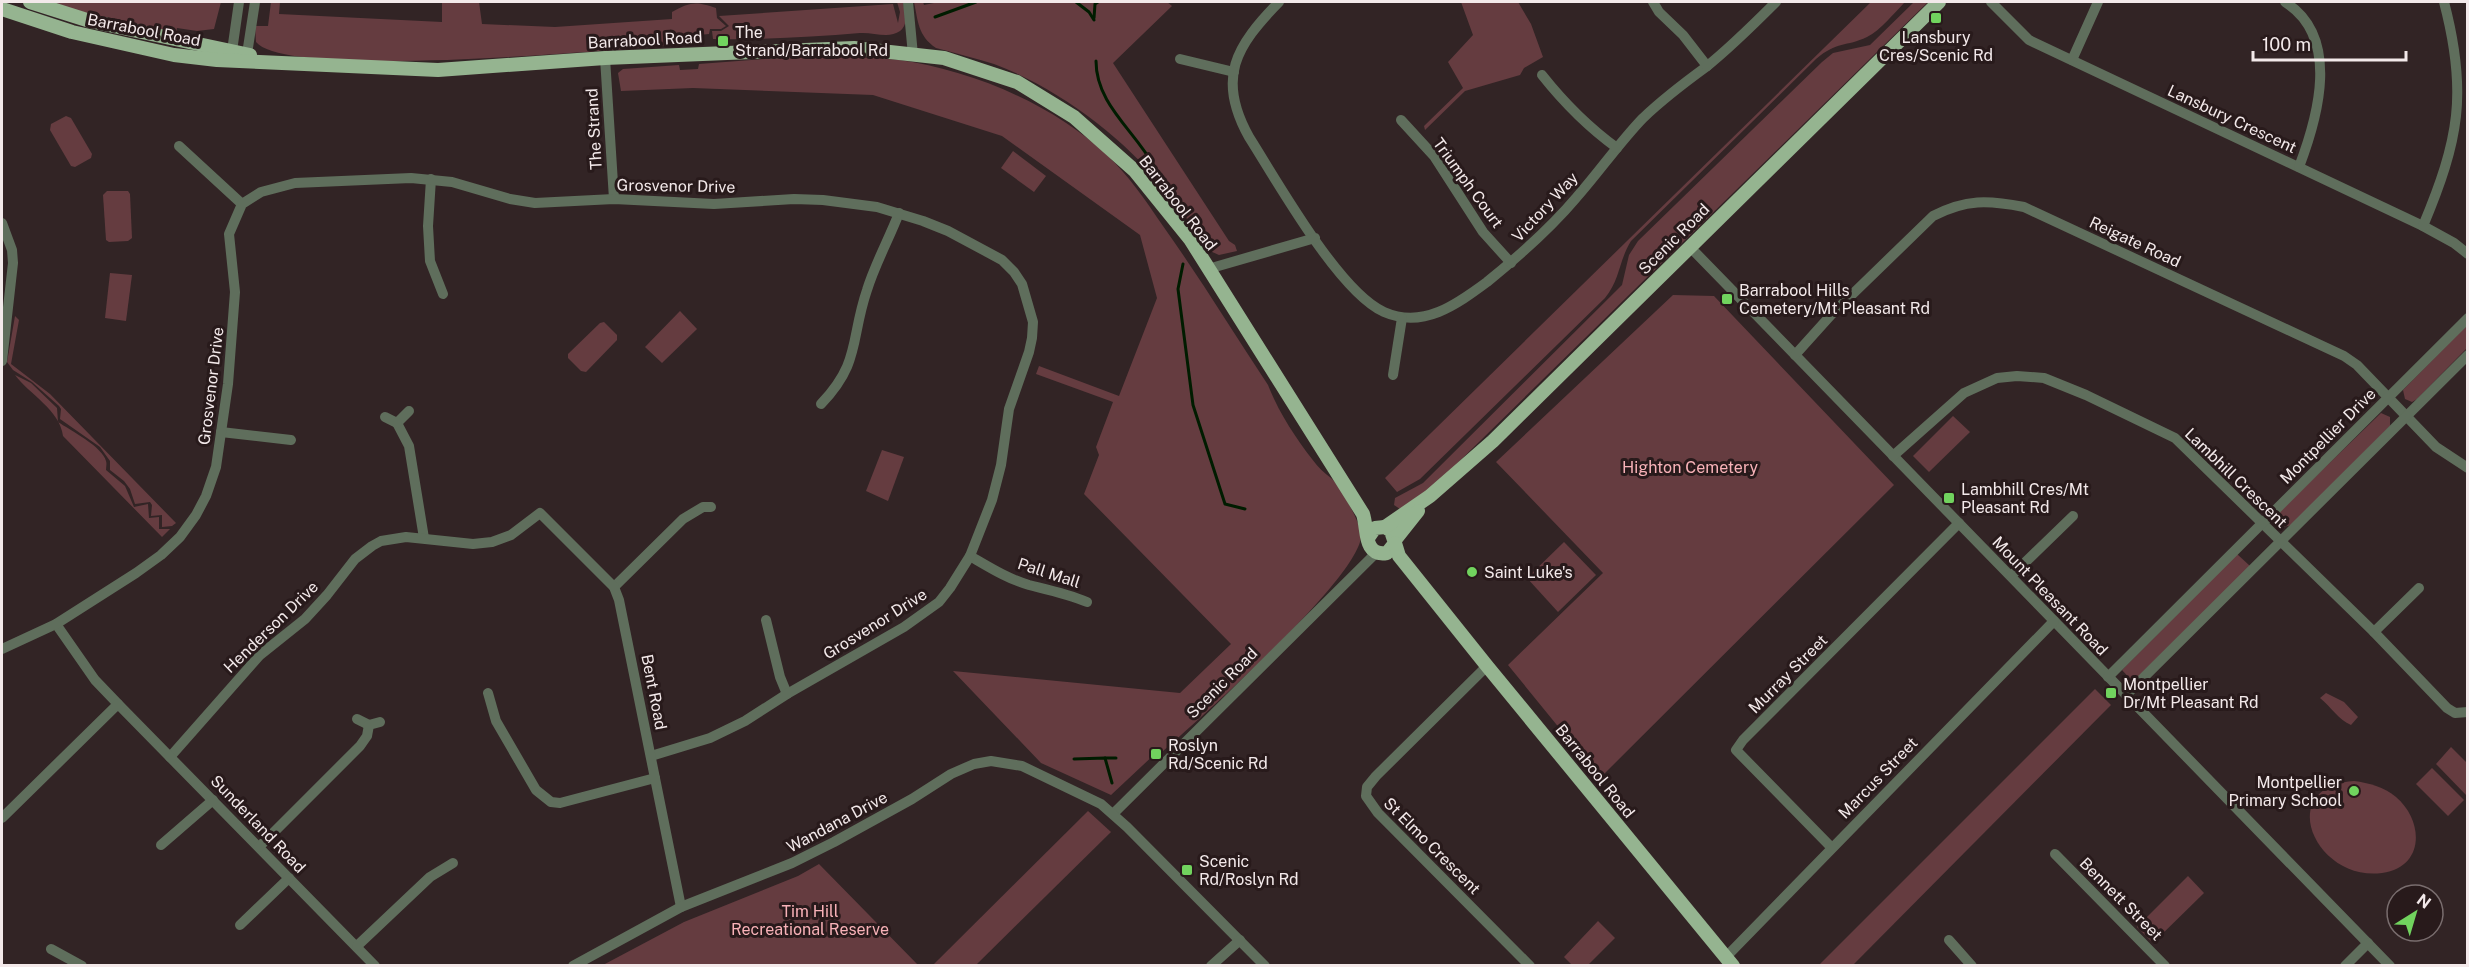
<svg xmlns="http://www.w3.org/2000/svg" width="2469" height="967" viewBox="0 0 2469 967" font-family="'Public Sans',sans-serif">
  <rect width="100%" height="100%" fill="#322425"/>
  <!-- green -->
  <g fill="#653c40">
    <path d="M50 2H221L214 29 197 31 177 28 176 33 61 7Z"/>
    <path d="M271 2H280L279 14 442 22V2H479L482 24 555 27 672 19V12C690 2 696 1 716 8L717 18 726 26 721 29H710L709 34 699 35V39L671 45C611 50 287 80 256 42L255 26H268Z"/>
    <path d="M897 2H903C905 11 909 24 900 31 889 39 873 32 860 33 811 37 762 40 713 39L712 31H721L729 26 719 16 893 4 898 23 900 12Z"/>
    <path d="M914 2H923L924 5 939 2H1167L1172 6 1113 63 1229 241 1235 245 1237 251 1219 255 1210 251C1194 230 1180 208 1163 187 1122 136 1056 87 994 64 975 58 955 53 936 48 918 36 918 21 914 2Z"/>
    <path d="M1461 2H1518L1531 24 1543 57 1524 68 1520 75 1465 91 1425 130 1424 126 1463 88 1448 62 1473 35Z"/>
    <path d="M1871 2H1905C1894 13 1881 30 1867 37 1846 47 1837 41 1816 59L1631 241C1619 260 1620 280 1605 298L1420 479 1397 492 1385 478Z"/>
    <path d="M1914 2H1928L1433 487 1400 509 1394 505 1395 498 1423 483 1622 285 1629 255 1638 241 1822 62 1833 53 1870 45Z"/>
    <path d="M803 56C835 57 867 56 899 60 971 70 1053 104 1107 155 1129 176 1146 201 1163 226 1200 278 1233 332 1268 385 1278 411 1295 437 1312 459 1318 467 1324 473 1331 478 1340 485 1360 522 1361 534 1365 573 1196 722 1161 753L1158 751 1111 795 1041 763 953 671 1180 693 1231 644 1084 494 1099 455 1096 447 1113 402 1036 374 1039 366 1119 396 1157 298 1140 235 1002 136 873 95 693 88 621 91 618 73 623 69 679 65 680 70 698 69 699 64Z"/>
    <path d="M66 116 71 118 92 154 91 158 75 167 71 166 50 130 51 124Z"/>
    <path d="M1013 151 1046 176 1034 192 1001 168Z"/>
    <path d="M107 191H128L130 194 132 238 128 241 109 242 106 240 103 195Z"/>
    <path d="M110 273 132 275 126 321 105 318Z"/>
    <path d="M1673 295 1714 296 1894 485 1600 778 1508 665 1603 573 1496 462Z"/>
    <path d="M680 311 697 329 662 363 645 347Z"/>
    <path d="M15 316 19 320 11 364 50 394 176 523 172 526 162 527V515L151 516 152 505 150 502 135 504 130 489 124 481 110 470V461L100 447 60 419 61 409 59 406 32 382 13 370 7 362Z"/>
    <path d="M604 322 617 335V340L586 372 581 371 568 358V354L600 323Z"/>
    <path d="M2467 325V348L2417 399 2412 402 2405 399 2403 390Z"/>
    <path d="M15 375 31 383 57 408 58 422C70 430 103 447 106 461 107 464 106 467 106 470L125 486 134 507 148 504 149 518 159 517V529H170L162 537 63 436C60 410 29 394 15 375Z"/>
    <path d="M2381 413 2390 417V426L2291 525C2285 528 2279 526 2277 519L2279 512Z"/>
    <path d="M1953 416 1970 432 1929 472 1913 456Z"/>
    <path d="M882 450 904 457 888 501 866 491Z"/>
    <path d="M1564 542 1596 575 1558 612 1527 578Z"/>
    <path d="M2237 554 2250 566 2133 682 2122 670Z"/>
    <path d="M2095 689 2111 705 1853 965H1819Z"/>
    <path d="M2326 693 2344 702 2358 717 2351 725C2339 720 2331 707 2320 698Z"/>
    <path d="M2451 747 2467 763V796L2436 764Z"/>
    <path d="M2432 768 2464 800 2448 816 2416 784Z"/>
    <path d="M2354 781C2369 783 2384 787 2396 797 2424 821 2425 867 2382 873 2316 882 2273 787 2354 781Z"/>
    <path d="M1088 811 1111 832 976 965H933Z"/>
    <path d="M819 864 918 965H603L684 922 798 876Z"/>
    <path d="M2188 876 2204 893 2153 943 2137 927Z"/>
    <path d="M1598 921 1615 938 1588 965H1572L1564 957Z"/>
  </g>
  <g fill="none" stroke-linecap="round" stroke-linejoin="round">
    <!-- stream -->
    <g stroke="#001c00" stroke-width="3">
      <path d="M1076 2 1089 12 1094 20"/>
      <path d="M935 17 976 2"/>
      <path d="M1094 18 1095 4 1098 2"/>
      <path d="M1096 61C1096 104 1134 130 1154 166L1153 170"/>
      <path d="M1183 264 1178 289 1193 405 1225 504 1245 509"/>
      <path d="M1105 758H1116"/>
      <path d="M1074 759 1105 758 1112 783"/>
    </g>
    <!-- minor -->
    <g stroke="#5f6e5c" stroke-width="10">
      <path d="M239 2 232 51 239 61 247 54 255 2"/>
      <path d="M908 2 913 55"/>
      <path d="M1279 2C1236 46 1216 78 1249 137 1277 181 1339 292 1384 312 1423 329 1456 305 1487 282 1519 256 1549 230 1576 198 1599 172 1619 143 1643 118 1663 99 1684 83 1706 67 1731 47 1754 24 1776 2"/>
      <path d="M1653 2 1659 12 1683 35 1707 66"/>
      <path d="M1991 2 2029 40 2423 226 2454 243 2468 254"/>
      <path d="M2285 2C2341 37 2318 117 2299 167"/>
      <path d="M605 58 614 199"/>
      <path d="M1180 59 1234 72"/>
      <path d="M2072 60 2098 2"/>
      <path d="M1542 75C1565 104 1588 127 1617 148"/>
      <path d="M1401 120 1434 156 1483 232 1511 263"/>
      <path d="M179 146 242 204"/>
      <path d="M431 179 428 226 430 261 443 294"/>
      <path d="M2 223 12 250 13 263 2 361"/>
      <path d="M2423 226C2459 140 2468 93 2444 2"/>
      <path d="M1690 247 2390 966"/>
      <path d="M1208 269 1315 238"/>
      <path d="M1795 355 1831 315 1933 216C1966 199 1988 200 2024 207L2344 356 2357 365 2436 447 2468 468"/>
      <path d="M1393 375 1402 318"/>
      <path d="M821 404C861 362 850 340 867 290 875 264 889 239 899 213"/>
      <path d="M409 411 397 423 409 446 424 538"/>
      <path d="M385 417 397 423"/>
      <path d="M221 432 291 440"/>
      <path d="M1893 456 1964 393 1997 378 2017 376 2044 378 2086 395 2175 438 2374 632 2447 708 2455 713 2468 712"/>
      <path d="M970 556C989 567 1008 579 1029 585 1049 590 1068 594 1087 602"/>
      <path d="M2011 576 2073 516"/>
      <path d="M614 587 683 519 703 507H711"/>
      <path d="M766 620 780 677 787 694"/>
      <path d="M56 624 95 680 118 704"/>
      <path d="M2374 632 2419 588"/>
      <path d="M2 649 56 624 136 573 161 555 180 537 196 515 206 496 216 467 228 384 235 292 229 234 242 204 261 192 295 183 411 178 452 182 510 199 535 203 614 199 714 204 794 199 823 200 877 207 923 221 948 231 1002 260 1014 272 1022 284 1033 322 1032 338 1029 352 1009 409 1001 465 992 500 970 556 950 588 939 602 904 627 787 694 745 721 710 738 651 756"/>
      <path d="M1487 666 1376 776 1367 787 1366 796 1378 813 1530 966"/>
      <path d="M2108 677 2468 318"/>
      <path d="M488 693 496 721 536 790 551 802 560 803 655 778"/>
      <path d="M2126 695 2468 355"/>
      <path d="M357 719 369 725"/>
      <path d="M170 757 260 655 305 619 327 595 355 559 372 546 381 541 406 537 473 544 492 542 511 535 540 513 614 587 619 600 681 907"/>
      <path d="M1113 814 1376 553"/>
      <path d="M2 818 118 704 375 966"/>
      <path d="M161 845 213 800"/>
      <path d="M259 847 360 746 367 736 369 725 380 722"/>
      <path d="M1831 847 1736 750 1743 740 1959 523"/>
      <path d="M2055 854 2165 966"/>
      <path d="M240 925 289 878"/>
      <path d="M1949 940 1972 966"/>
      <path d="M357 946 430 877 453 863"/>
      <path d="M51 949 82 966"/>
      <path d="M1726 957 2054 621"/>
      <path d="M573 966 681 907 792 863 834 842 912 799 951 774 974 764 991 761 1022 766 1101 804 1127 827 1265 966"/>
      <path d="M1211 966 1240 940"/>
      <path d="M2345 966 2368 943"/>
    </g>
    <!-- major -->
    <g stroke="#95b490" stroke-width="14">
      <path d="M30 2 90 21 250 55"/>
      <path d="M2 9 72 32 174 55 217 60 438 70 605 58 854 48 944 58 1017 82 1074 117 1135 171 1190 239 1363 514C1368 529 1363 557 1387 553L1395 543 1391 531 1385 527 1375 528 1368 538"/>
      <path d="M1385 527 1430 496 1493 441 1939 2"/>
      <path d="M1395 540 1418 511"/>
      <path d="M1395 543 1399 556 1487 666 1733 966"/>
    </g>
  </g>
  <!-- markers -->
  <g fill="#71d35e" stroke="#281a1b" stroke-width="2">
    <rect x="1930" y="12" width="12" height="12" rx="3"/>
    <rect x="717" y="35" width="12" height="12" rx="3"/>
    <rect x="1721" y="293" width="12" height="12" rx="3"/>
    <rect x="1943" y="492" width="12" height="12" rx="3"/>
    <circle cx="1472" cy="572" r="6"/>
    <rect x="2105" y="687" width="12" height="12" rx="3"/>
    <rect x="1150" y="748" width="12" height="12" rx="3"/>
    <circle cx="2354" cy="791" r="6"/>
    <rect x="1181" y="864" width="12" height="12" rx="3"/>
  </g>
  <g text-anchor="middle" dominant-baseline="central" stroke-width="6" stroke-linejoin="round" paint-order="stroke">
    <!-- street labels -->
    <g font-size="16" fill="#f3e9ea" stroke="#281a1b">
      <text transform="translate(144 30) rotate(11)">Barrabool Road</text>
      <text transform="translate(645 40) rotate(-3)">Barrabool Road</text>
      <text transform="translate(2232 119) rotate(25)">Lansbury Crescent</text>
      <text transform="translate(594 129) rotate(-93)">The Strand</text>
      <text transform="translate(1468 183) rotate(54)">Triumph Court</text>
      <text transform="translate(676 186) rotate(1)">Grosvenor Drive</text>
      <text transform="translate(1178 203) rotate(52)">Barrabool Road</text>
      <text transform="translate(1545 207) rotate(-47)">Victory Way</text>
      <text transform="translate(1674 239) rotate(-45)">Scenic Road</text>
      <text transform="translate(2135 242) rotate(25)">Reigate Road</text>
      <text transform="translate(211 386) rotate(-83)">Grosvenor Drive</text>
      <text transform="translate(2328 436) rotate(-45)">Montpellier Drive</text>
      <text transform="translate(2236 478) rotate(44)">Lambhill Crescent</text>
      <text transform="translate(1049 573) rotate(18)">Pall Mall</text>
      <text transform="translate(2050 596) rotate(46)">Mount Pleasant Road</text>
      <text transform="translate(875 624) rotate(-32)">Grosvenor Drive</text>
      <text transform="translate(271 627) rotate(-44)">Henderson Drive</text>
      <text transform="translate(1788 674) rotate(-45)">Murray Street</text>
      <text transform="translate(1222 683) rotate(-45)">Scenic Road</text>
      <text transform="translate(654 692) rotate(79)">Bent Road</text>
      <text transform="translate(1595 771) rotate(51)">Barrabool Road</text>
      <text transform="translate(1878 778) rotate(-46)">Marcus Street</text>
      <text transform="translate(837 822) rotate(-28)">Wandana Drive</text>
      <text transform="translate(258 824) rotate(46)">Sunderland Road</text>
      <text transform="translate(1432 846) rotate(45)">St Elmo Crescent</text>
      <text transform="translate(2121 899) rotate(45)">Bennett Street</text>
    </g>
    <!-- poi labels -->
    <g font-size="16" fill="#f3e9ea" stroke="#281a1b" text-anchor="start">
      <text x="735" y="32">The<tspan x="735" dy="18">Strand/Barrabool Rd</tspan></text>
      <text x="1936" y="37" text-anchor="middle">Lansbury<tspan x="1936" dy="18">Cres/Scenic Rd</tspan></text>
      <text x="1739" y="290">Barrabool Hills<tspan x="1739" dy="18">Cemetery/Mt Pleasant Rd</tspan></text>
      <text x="1961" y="489">Lambhill Cres/Mt<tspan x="1961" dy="18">Pleasant Rd</tspan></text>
      <text x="1484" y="572">Saint Luke's</text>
      <text x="2123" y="684">Montpellier<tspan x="2123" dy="18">Dr/Mt Pleasant Rd</tspan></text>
      <text x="1168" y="745">Roslyn<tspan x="1168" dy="18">Rd/Scenic Rd</tspan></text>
      <text x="2342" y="782" text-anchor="end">Montpellier<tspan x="2342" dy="18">Primary School</tspan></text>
      <text x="1199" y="861">Scenic<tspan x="1199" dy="18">Rd/Roslyn Rd</tspan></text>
    </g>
    <!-- park labels -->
    <g font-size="16" fill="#f8b2b8" stroke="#281a1b">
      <text x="1690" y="467">Highton Cemetery</text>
      <text x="810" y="911">Tim Hill<tspan x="810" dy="18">Recreational Reserve</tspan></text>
    </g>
  </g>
  <!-- border -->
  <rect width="2469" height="967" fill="none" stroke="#f3e9ea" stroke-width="6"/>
  <!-- north arrow -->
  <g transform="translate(2415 913) rotate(37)"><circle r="28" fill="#281a1b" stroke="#796d6e" stroke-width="1.5"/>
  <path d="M0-4.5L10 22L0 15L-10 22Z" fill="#71d35e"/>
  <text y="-9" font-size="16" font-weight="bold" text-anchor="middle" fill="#f3e9ea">N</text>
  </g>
  <!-- scale -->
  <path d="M2253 51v9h153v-9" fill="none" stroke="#f3e9ea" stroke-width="3"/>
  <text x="2262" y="51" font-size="18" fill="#f3e9ea" stroke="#281a1b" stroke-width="4.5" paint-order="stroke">100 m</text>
</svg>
